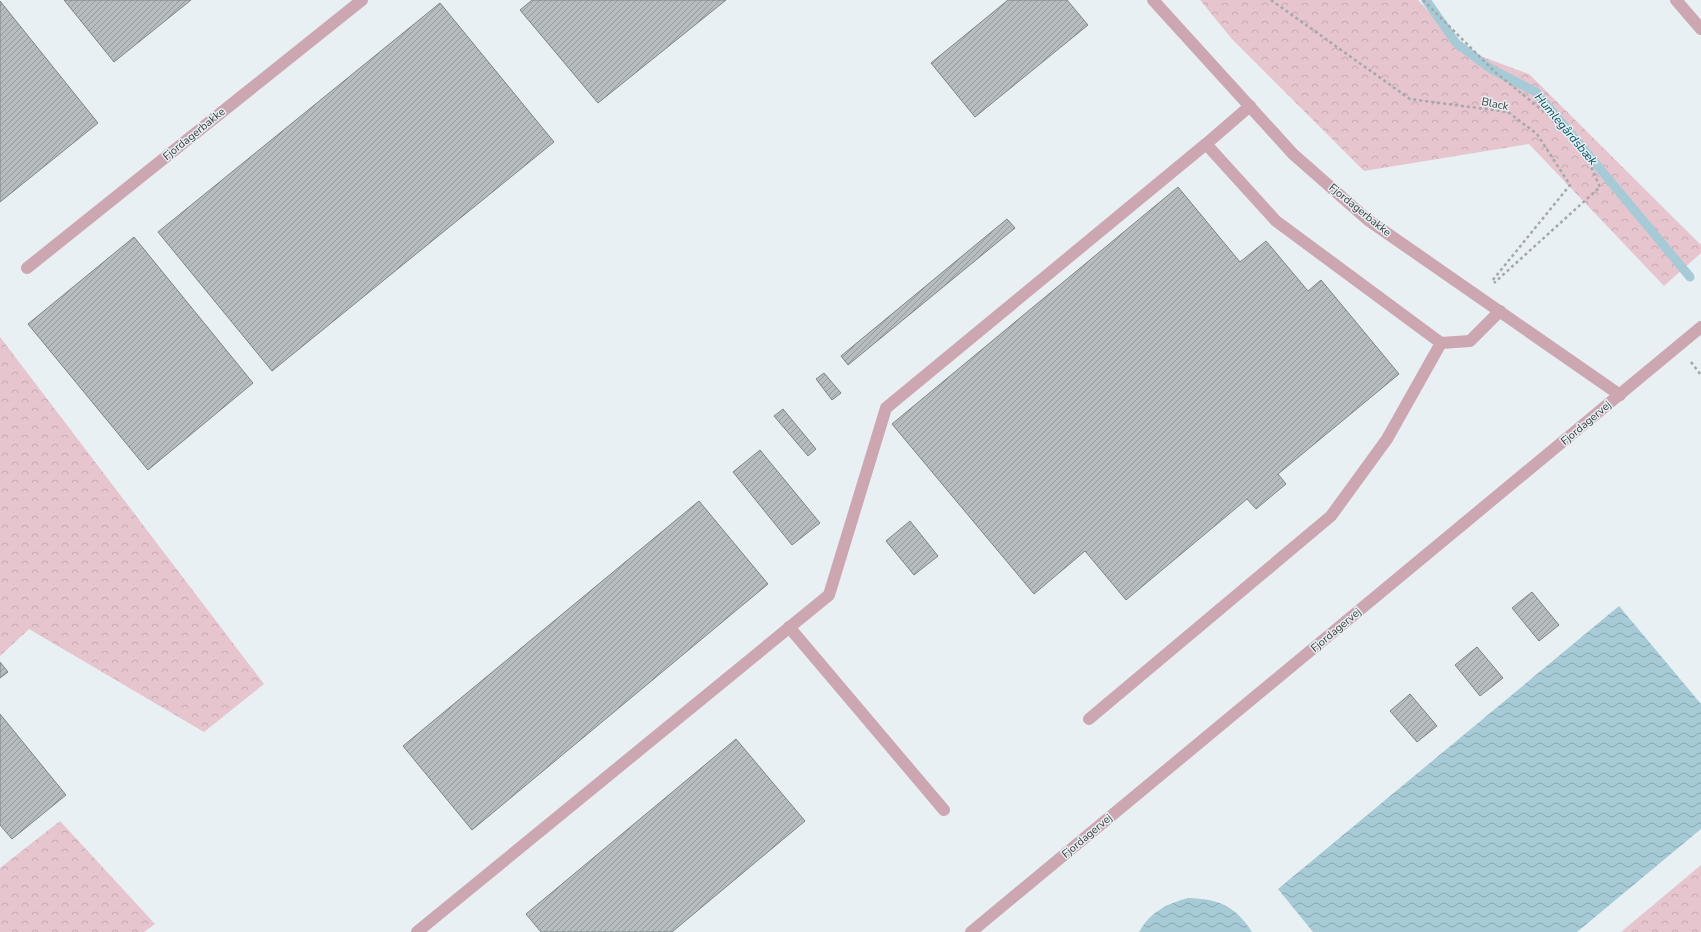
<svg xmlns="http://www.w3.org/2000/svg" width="1701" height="932" viewBox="0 0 1701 932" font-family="'Nunito Sans',sans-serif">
  <defs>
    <pattern id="forest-crowns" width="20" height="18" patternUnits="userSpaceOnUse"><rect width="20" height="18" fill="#e6c5cf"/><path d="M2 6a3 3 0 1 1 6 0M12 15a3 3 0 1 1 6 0" fill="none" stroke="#c6aab3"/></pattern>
    <pattern id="water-waves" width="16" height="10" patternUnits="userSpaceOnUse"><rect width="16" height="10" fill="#a6cbd6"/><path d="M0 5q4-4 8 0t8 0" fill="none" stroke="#88a6af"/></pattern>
    <pattern id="building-hatch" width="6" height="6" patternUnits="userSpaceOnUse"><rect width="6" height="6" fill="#b6bdbf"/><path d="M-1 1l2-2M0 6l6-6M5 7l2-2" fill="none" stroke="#959b9c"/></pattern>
  </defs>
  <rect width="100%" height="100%" fill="#e8f0f3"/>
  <!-- forest -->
  <g fill="url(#forest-crowns)">
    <path d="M1200 0H1418L1464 50 1529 74 1701 245V253L1664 286 1529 144 1364 171 1232 39Z"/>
    <path d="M0 337 264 684 204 732 29 629 0 656Z"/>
    <path d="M60 821 155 924 144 932H0V868Z"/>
    <path d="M1701 865V932H1621Z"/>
  </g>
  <!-- water -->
  <g fill="url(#water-waves)">
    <path d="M1619 606 1701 704V829L1577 932H1313L1278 889Z"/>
    <path d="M1188 898C1219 899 1235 906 1252 932H1139C1150 912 1167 904 1188 898Z"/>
  </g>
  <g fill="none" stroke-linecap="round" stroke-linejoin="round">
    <!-- stream -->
    <path stroke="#a6cbd6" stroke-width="9" d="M1426 0 1456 43 1491 69 1536 92 1690 277"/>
  </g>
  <!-- building -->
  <g fill="url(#building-hatch)" stroke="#7d8486">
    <path d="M64 0H191L114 62Z"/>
    <path d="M532 0H726L598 103 520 10Z"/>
    <path d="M1008 0H1067L1088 25 975 117 931 63Z"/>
    <path d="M0 1 98 123 0 202Z"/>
    <path d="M440 3 554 142 272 371 158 232Z"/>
    <path d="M1178 187 1240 262 1266 241 1308 291 1321 280 1399 374 1278 474 1286 484 1256 509 1247 499 1126 600 1085 551 1034 594 892 424Z"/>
    <path d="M1007 219 1015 228 848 365 841 356Z"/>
    <path d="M134 237 253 383 148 470 28 324Z"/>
    <path d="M824 373 841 393 832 400 816 379Z"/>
    <path d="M783 409 816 449 808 456 774 416Z"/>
    <path d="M760 450 820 523 792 545 733 472Z"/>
    <path d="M699 501 768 584 472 830 403 746Z"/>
    <path d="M910 521 938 556 914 575 886 541Z"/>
    <path d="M1532 592 1559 625 1539 641 1512 608Z"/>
    <path d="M1477 647 1503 678 1480 696 1455 665Z"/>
    <path d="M0 662 8 672 0 678Z"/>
    <path d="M1410 694 1437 726 1417 742 1390 711Z"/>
    <path d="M0 714 66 795 12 839 0 825Z"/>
    <path d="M736 739 805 821 672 932H541L526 914Z"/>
  </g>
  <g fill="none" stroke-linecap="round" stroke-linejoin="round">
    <!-- path -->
    <g stroke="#a3a9ab" stroke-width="2.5" stroke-dasharray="3 3" stroke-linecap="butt">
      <path d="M1271 0 1410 99 1508 112 1537 134 1570 185 1492 281"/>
      <path d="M1423 0 1495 72 1579 140 1600 187 1494 283"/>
      <path d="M1691 362 1701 375"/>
    </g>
    <!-- lane -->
    <g stroke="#cca7b2" stroke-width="12">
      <path d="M1676 0 1701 29"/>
      <path d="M1250 106 1206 144 1276 221 1441 343 1470 341 1500 311"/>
      <path d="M789 627 944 810"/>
      <path d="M1089 719 1331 516 1387 439 1441 343"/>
      <path d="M417 932 829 595 886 408 1206 144"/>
    </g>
    <!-- street -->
    <g stroke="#cca7b2" stroke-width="12">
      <path d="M1153 0 1293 154 1368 220 1620 395"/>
      <path d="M27 268 362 0"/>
      <path d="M971 932 1701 327"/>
    </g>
  </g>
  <g text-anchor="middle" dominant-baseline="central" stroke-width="3" stroke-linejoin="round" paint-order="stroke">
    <!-- street labels -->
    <g font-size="11" fill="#393c3d" stroke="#e8f0f3">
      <text transform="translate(1495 104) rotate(11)">Black</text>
      <text transform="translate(194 134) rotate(-39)">Fjordagerbakke</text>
      <text transform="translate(1360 210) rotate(39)">Fjordagerbakke</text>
      <text transform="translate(1586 423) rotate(-40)">Fjordagervej</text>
      <text transform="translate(1336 630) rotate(-40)">Fjordagervej</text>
      <text transform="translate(1087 836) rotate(-40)">Fjordagervej</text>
    </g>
    <!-- water labels -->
    <g font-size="12" font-style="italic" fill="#005060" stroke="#e8f0f3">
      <text transform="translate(1566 129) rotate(50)">Humlegårdsbæk</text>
    </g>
  </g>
</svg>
